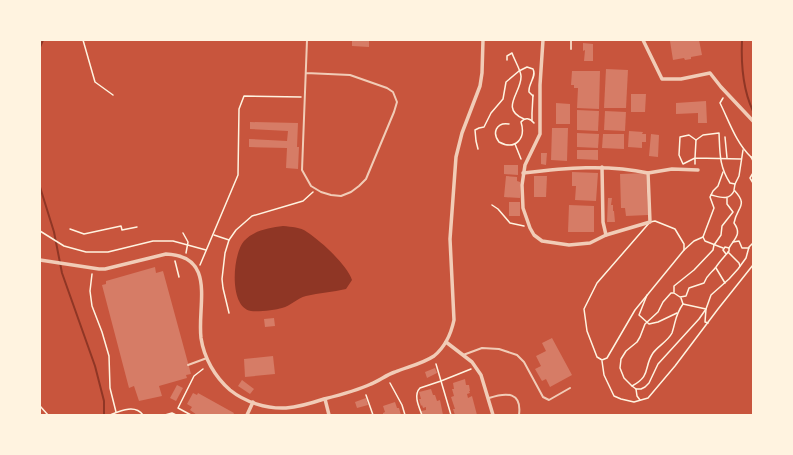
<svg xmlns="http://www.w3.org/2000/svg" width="793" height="455" viewBox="0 0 793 455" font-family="'PT Serif',serif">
  <rect width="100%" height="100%" fill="#c8553d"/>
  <!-- water -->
  <path fill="#8f3625" d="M283 226C292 227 300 227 307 232 321 241 347 265 352 280L346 289C333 292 319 293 306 296 297 298 291 306 282 308 276 310 258 312 251 311 229 308 232 255 244 241 254 230 269 228 283 226Z"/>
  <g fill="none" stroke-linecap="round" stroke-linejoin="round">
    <!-- stream -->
    <g stroke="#8f3625" stroke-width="2">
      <path d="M742 40C741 63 743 90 753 111"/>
      <path d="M40 47 43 40"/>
      <path d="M40 187 54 232 62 273 95 366 104 401V415"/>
    </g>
  </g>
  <!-- building -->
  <g fill="#d67c66">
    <path d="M352 40H369V47L352 46Z"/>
    <path d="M676 40H699L702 55 691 57V59L685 60 684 58 673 60 670 41Z"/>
    <path d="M583 43 593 44V61H584L585 50 583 51Z"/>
    <path d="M606 69 628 70 626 108H604Z"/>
    <path d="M572 71H600L599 109 577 108 578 88H574V85H571Z"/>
    <path d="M631 94H646L645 112H631Z"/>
    <path d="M706 101 707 123H698V113L676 114V103Z"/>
    <path d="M556 103 570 104V124H556Z"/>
    <path d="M577 110 599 111 598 131 577 130Z"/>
    <path d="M605 111 626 112 625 131 604 130Z"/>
    <path d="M250 122 298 123 297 147H299L298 169 286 168 287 148 249 147V139L287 141 288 131 250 129Z"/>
    <path d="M552 128H568L567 161 551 160Z"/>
    <path d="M629 131 643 132 642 134H646V142H642V148L628 147Z"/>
    <path d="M577 133 599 134 598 148 577 147Z"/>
    <path d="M603 134H624V149L602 148Z"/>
    <path d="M651 134 659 135 658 157 649 156Z"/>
    <path d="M577 150H598V160L577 159Z"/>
    <path d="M541 153H547L546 165 541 164Z"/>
    <path d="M504 165H518V175L504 174Z"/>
    <path d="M572 172 598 173 596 201 575 200 576 186H572Z"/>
    <path d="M646 173 648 215 626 216 625 208H621L620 174Z"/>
    <path d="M506 176 517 177V181L520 182V198L504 197Z"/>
    <path d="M534 176H547L546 197H534Z"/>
    <path d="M608 198H612L611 205H613V211H614L615 222H607Z"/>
    <rect x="509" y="202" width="11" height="14"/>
    <path d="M569 205 594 206V232H568Z"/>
    <path d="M155 267 156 273 163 271 191 374 186 375 187 378 159 386 162 396 139 401 134 386 129 388 102 285 106 284V281Z"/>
    <path d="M274 318 275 326 265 327 264 319Z"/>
    <path d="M552 338 572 375 550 387 546 379 542 381 535 369 541 366 536 356 546 351 542 343Z"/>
    <path d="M273 356 275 374 245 377 244 359Z"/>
    <path d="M435 368 437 373 427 378 425 372Z"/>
    <path d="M465 379 466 385H469L470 391H469L470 393 467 394 468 398 472 396 477 415H455L453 409H455L451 397 454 396 452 389H454L453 383Z"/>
    <path d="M242 380 254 389 250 394 238 386Z"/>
    <path d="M177 385 183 388 176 401 170 398Z"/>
    <path d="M431 389 433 395H435L437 401 440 400 443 415H423L421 411 426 410V407L423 408 422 405 421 406 419 399H421L419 392Z"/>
    <path d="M193 393 197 395 198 393 234 413 233 415H197L190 410 192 407 187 404Z"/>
    <path d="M366 398 368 405 357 408 355 402Z"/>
    <path d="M395 402 397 408H399L401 415H383V413L385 412 383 406Z"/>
  </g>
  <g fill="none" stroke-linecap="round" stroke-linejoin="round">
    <!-- path -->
    <g stroke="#fff3e0" stroke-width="1.5">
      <path d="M83 40 95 82 113 95"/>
      <path d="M507 60V56L512 53C514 59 521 71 521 76 522 92 499 109 524 119"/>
      <path d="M723 98 720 103C729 121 736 143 751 157H753"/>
      <path d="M532 120V113L533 95"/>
      <path d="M509 124C496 122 492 133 499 142 516 151 526 138 521 122 525 117 530 118 534 123"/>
      <path d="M725 137 727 158"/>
      <path d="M696 140 703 135 719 133C720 153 719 166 730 183L735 184 734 190C749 206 737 206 734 223 742 234 735 238 729 248"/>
      <path d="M515 144 521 159"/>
      <path d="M478 149 476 141 475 130 479 128 484 127 491 113 503 99 506 82 519 71 527 67 533 69C537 77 528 83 529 92L533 96"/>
      <path d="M751 157 753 161"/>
      <path d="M695 164V158L683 164 679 155 680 137 689 135 696 140 695 158 741 159"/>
      <path d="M723 172 718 186 713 191 710 197 714 208 703 237 705 241 723 248"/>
      <path d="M753 173 750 178 753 183"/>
      <path d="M735 184 739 176 743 150"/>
      <path d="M711 195C720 197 729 201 734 191"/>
      <path d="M492 205 498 209 510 223 524 226"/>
      <path d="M655 221 675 229 684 244V250L635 310 607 358 602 360 597 357 587 331 584 309 597 283 650 222Z"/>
      <path d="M70 229 84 234 121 226 122 230 137 227"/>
      <path d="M40 231 64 246 86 252H108L153 241H173L206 250"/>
      <path d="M183 233 188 242 186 253"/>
      <path d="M214 235 229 240"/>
      <path d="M733 242 739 241 742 248H749"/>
      <path d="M684 250 694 241 703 237"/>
      <path d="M728 252 739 263 740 266"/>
      <path d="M726 254 723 250 725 247 729 248V251C725 256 720 261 716 267 711 274 708 273 704 283L689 288 686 296 680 297 674 293H671L663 302 658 312 645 324 640 337 637 342 626 351 621 359 620 368 624 378 632 386 636 389H641L645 387 649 383 658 364 699 319 706 309 711 295 729 279 738 269 746 258 749 247 753 243"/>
      <path d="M175 261 179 277"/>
      <path d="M200 265 238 175 239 109 244 96 301 97"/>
      <path d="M716 268 725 283"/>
      <path d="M92 274 90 291 92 306 102 332 109 356 110 388 116 412"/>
      <path d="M674 292V286L694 270 713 250 714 245 721 235 722 226 733 212 727 204V198"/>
      <path d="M647 295 639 315 649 324 658 322 677 313"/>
      <path d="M683 304 706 309 705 322 708 323"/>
      <path d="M229 313 223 288 222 279 225 253 229 240 236 230 252 216 303 201 313 192"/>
      <path d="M602 361 604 375 614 396 621 399 634 402 648 398 675 366 718 309 753 265"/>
      <path d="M436 364 451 415"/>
      <path d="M390 383 402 405 405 415"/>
      <path d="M632 386C652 375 643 368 653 353 658 346 668 341 672 333 676 321 675 315 683 304L681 298"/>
      <path d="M636 389 637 396 640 400"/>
      <path d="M366 395 373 415"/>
      <path d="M40 406 48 415"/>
      <path d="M110 415C120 411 135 404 143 415"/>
      <path d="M165 415 172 413 176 415"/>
      <path d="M191 415 178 408 194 376 203 369"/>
      <path d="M422 415C419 407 413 395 420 388L441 381 471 369"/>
    </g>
    <!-- service -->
    <g stroke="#f1ccb7" stroke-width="2">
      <path d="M571 49V40"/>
      <path d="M306 73 350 75 387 88 393 92 397 102 394 112 366 179 359 186 351 192 341 196 331 195 321 192 311 186 302 170 307 40"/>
      <path d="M463 355 482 348 499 349 517 355 524 362 543 397 549 400 570 388"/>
      <path d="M188 365 207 358"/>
      <path d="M489 398C507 392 522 392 519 415"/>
    </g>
    <!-- minor -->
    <g stroke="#f1ccb7" stroke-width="3.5">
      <path d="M543 40 540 85V134L525 165 522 185 523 208 530 228 534 235 542 241 569 245 590 243 606 235 650 222 648 173 672 169 698 170"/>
      <path d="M643 40 662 79H681L710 73 721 87 753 121"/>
      <path d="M602 167 603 222 606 235"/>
      <path d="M523 173C565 168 607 164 648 173"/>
      <path d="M40 260 99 269H105L166 254C217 256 197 305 201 338 204 358 215 377 230 390 245 402 266 409 286 408 299 407 312 403 324 399 340 395 356 391 371 384 379 381 386 375 395 372 407 367 422 364 434 356 445 347 451 334 454 320L450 239 456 157 462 133 480 86 482 73 483 40"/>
      <path d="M446 342 472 362 481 375 493 415"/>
      <path d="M325 399 329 415"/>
      <path d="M247 415 253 402"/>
    </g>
  </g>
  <!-- border -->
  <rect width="793" height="455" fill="none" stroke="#fff3e0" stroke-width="82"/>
</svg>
